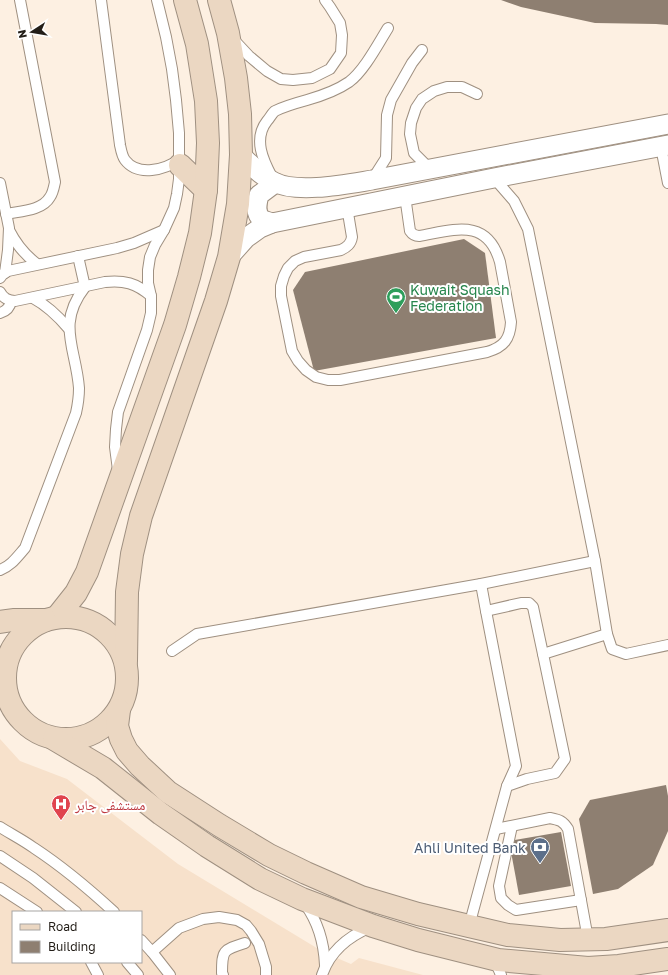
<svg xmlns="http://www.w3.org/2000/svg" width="668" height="975" viewBox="0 0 668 975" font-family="'Golos Text','Noto Naskh Arabic',sans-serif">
  <rect width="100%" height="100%" fill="#fdf0e2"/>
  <!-- built -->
  <path fill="#f7e1cb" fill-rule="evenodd" d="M0 739 20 761 67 779 178 864 325 953 351 964 359 958 423 975H0ZM13 912H141V962H13Z"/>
  <!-- building -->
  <g fill="#8e7f71">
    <path d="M501 0H668V25L656 24 595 23 521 7Z"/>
    <path d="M464 239 485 253 496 338 314 371 293 290 305 272Z"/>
    <path d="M666 785 668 796V831L653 865 618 889 593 894 579 819 590 800Z"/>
    <path d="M561 832 571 886 519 895 509 841Z"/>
  </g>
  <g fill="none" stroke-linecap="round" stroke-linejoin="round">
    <defs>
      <g id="lane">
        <path d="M101 0 120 145C121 150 122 156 125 160 138 177 165 170 180 159"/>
        <path d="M234 40 249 56 267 71 281 79 293 80 312 78 330 69 341 53 342 35 340 23 330 7 325 0"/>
        <path d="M661 147 668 183"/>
        <path d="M430 169 414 153 410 134 411 123 416 108 422 99 434 91 447 87H462L477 94"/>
        <path d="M272 177C263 160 253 139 267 121 270 118 272 113 275 111 285 106 296 103 307 100 321 96 336 91 349 82 364 71 378 44 388 28"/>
        <path d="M494 178 514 201 528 229 595 561 607 634 612 649 626 654 668 645"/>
        <path d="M372 180 386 158 387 115 391 100 412 63 422 50"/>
        <path d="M0 183 9 228 8 250 5 273"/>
        <path d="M347 207 352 237C351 244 347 247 341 250L304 257 295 261 288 268 284 276 281 286V296L292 351 298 361 306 370 316 377 328 380H340L487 352C504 347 510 339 511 322L500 262C487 217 454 230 419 236 415 236 412 234 410 231L405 196"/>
        <path d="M6 214C20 211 42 211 50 197 53 193 54 187 55 182L20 0"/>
        <path d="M9 230C16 244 25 255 37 264"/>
        <path d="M0 278 3 274 8 271 117 248 134 243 164 230"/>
        <path d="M0 292C3 298 9 301 15 301L105 282C124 280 136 283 151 296"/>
        <path d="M33 298C48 306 58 316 69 329"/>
        <path d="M0 313C7 311 10 307 11 301"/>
        <path d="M118 470 115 447 116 429 118 412 147 330 151 313V296L148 283V270L150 257 155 245 164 230 174 208 177 194 179 179V133L176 100 172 69 166 37 157 0"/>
        <path d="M0 570C11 566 17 557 25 548L76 413C78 404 79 396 79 388 76 348 56 324 85 287L78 256"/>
        <path d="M481 584 486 611"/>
        <path d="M172 651 197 634 481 584 595 561"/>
        <path d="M507 786 516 766 486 611 521 603H529L533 607 543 654"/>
        <path d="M512 826 499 886 501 898 508 905 516 910 581 900"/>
        <path d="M0 827C11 834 23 840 34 848 63 867 89 889 114 912"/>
        <path d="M496 829 550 818C560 820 563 821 568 829L588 939"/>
        <path d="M0 856 33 878 76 912"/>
        <path d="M0 888 37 912"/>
        <path d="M305 904C318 922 324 943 325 965"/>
        <path d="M469 926 507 786 527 779 555 773 565 759 543 654 607 634"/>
        <path d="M141 940 152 952 170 975"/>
        <path d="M152 952 179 928 203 919 219 917 237 920 246 925 251 931 259 944 266 967V975"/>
        <path d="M498 960V968L501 975"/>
        <path d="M91 962 98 975"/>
        <path d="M127 962 138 975"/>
        <path d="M223 975 222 973C222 950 223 950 245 943"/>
        <path d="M322 975C330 951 349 936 371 927"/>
      </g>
      <g id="street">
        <path d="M241 155C251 165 261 176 274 182 297 194 347 184 372 180L668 124"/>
        <path d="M272 223C270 222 265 221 263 220 254 214 257 203 259 195L275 183"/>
        <path d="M229 257 246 238 260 228 272 223 494 178 668 145"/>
      </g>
      <g id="secondary">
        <path d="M180 165 206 190"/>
        <circle cx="66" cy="678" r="61"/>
        <path d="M57 617 76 593 87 572 175 325 189 277 200 233 206 190 208 143 206 101 197 44 185 0"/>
        <path d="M0 622 13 620H45"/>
        <path d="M126 661 127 592 132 554 141 516 216 301 229 257 238 204 241 155 240 114 236 78 228 33 219 0"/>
        <path d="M119 710 117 726 121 739 127 751 140 766 168 792 219 825 269 855 306 873 361 897 418 914 469 926 508 935 560 940 606 939 668 930"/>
        <path d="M54 739 103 768 161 814 207 846 260 879 302 899 373 926 418 940 498 960 588 968 619 966 668 959"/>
      </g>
    </defs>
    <!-- lane casing -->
    <use href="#lane" stroke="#9f9081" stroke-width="12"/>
    <!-- street casing -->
    <use href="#street" stroke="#9f9081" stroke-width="21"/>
    <!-- secondary casing -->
    <use href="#secondary" stroke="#9f9081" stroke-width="24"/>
    <!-- lane -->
    <use href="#lane" stroke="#fff" stroke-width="10"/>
    <!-- street -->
    <use href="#street" stroke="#fff" stroke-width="19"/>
    <!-- secondary -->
    <use href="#secondary" stroke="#ebd7c2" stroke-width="22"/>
  </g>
  <!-- icons -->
  <defs>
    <symbol id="stadium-pin" viewBox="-11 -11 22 30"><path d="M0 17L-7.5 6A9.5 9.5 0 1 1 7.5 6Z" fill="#2e9e5b" stroke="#fff"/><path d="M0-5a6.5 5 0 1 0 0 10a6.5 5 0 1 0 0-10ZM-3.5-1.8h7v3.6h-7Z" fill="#fff"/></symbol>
    <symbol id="hospital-pin" viewBox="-11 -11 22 30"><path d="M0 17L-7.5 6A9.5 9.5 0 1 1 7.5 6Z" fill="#e0444e" stroke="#fff"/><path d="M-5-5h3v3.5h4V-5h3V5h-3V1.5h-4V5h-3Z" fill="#fff"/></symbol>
    <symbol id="bank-pin" viewBox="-11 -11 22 30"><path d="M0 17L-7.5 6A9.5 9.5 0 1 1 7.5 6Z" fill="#5c6f8a" stroke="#fff"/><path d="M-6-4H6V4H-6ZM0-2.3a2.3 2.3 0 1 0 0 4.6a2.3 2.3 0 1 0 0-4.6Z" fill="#fff"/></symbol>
  </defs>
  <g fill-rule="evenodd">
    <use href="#stadium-pin" x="385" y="286" width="22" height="30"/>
    <use href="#hospital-pin" x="50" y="793" width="22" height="30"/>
    <use href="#bank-pin" x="529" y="836" width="22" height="30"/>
  </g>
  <g text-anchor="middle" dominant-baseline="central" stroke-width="4" stroke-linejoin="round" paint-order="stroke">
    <!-- leisure labels -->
    <g font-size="14" fill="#27864d" stroke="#fff" text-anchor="start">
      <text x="410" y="289">Kuwait Squash<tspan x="410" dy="16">Federation</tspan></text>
    </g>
    <!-- health labels -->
    <g font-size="14" fill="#be3a42" stroke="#fff" text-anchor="start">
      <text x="75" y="804">مستشفى جابر</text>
    </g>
    <!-- service labels -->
    <g font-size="14" fill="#4e5e75" stroke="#fff" text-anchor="end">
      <text x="526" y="847">Ahli United Bank</text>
    </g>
  </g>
  <!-- legend -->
  <rect x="12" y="911" width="130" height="52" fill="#ffffff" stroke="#a7a5a3"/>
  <rect x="20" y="924" width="20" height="6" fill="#ebd7c2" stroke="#a7a5a3"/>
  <text x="48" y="931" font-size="12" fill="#231e18">Road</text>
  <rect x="20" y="941" width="20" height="12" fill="#8e7f71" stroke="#a7a5a3"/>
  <text x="48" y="951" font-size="12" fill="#231e18">Building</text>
  <!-- north arrow -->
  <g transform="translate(32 32) rotate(258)" stroke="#ffffff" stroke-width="3" paint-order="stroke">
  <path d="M0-3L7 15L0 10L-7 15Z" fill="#231e18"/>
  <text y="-6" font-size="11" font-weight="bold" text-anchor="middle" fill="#231e18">N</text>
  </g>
</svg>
